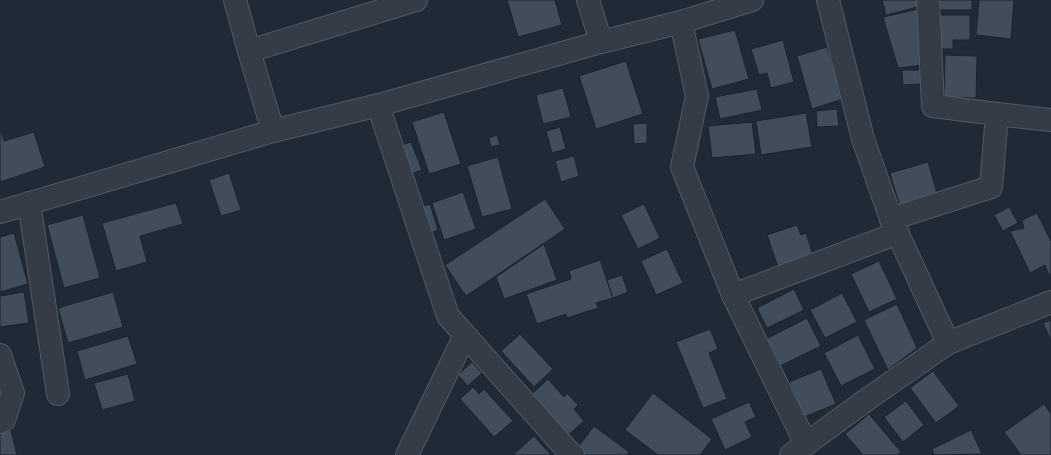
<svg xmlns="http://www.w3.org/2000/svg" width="1051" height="455" viewBox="0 0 1051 455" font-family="'DM Sans',sans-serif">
  <rect width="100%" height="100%" fill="#202a36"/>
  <!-- building -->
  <g fill="#414d5b" stroke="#1b232d">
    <path d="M507 0H555L562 25 518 37Z"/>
    <path d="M882 0H919L921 6 886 15Z"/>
    <rect x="936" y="0" width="36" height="10"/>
    <path d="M979 0H1014L1011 39 976 35Z"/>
    <path d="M919 9 923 65 898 68 883 17Z"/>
    <path d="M937 15H970V40H953V49H937Z"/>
    <path d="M735 30 749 79 712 89 698 39Z"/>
    <path d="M783 40 794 82 771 88 767 73 759 75 751 49Z"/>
    <path d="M827 47 843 99 812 109 797 56Z"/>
    <path d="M945 55 977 56 976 98 944 97Z"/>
    <path d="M626 61 643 114 596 129 579 76Z"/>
    <path d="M902 70H923V84L903 85Z"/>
    <path d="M563 88 571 117 543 124 536 95Z"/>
    <path d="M757 89 762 110 720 119 715 97Z"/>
    <path d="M837 109 839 126 817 127 816 111Z"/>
    <path d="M444 112 461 164 429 174 412 122Z"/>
    <path d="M806 113 812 147 761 155 756 121Z"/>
    <path d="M752 122 756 154 712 158 708 126Z"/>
    <path d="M647 123V143L634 144 633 124Z"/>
    <path d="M560 127 566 149 552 153 546 131Z"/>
    <path d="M0 128 4 141 34 132 45 167 0 182Z"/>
    <path d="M497 135 500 145 491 147 489 138Z"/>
    <path d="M411 142 422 170 410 174 399 146Z"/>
    <path d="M574 156 579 176 561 182 555 161Z"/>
    <path d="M498 157 512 209 482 217 467 166Z"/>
    <path d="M928 162 938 196 900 207 890 173Z"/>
    <path d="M229 173 241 210 221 216 209 180Z"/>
    <path d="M463 192 476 229 444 240 432 203Z"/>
    <path d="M545 199 565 229 466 296 445 265Z"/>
    <path d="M176 203 183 224 140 236 147 262 116 271 102 223Z"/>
    <path d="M430 204 438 230 426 235 417 208Z"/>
    <path d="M644 204 660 238 638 249 621 215Z"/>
    <path d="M1009 207 1018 223 1003 231 994 215Z"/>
    <path d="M1037 213 1051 241V274L1049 275 1045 265 1030 273 1010 231 1024 228 1022 220Z"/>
    <path d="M83 215 100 278 64 288 47 225Z"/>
    <path d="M797 225 801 235 806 233 813 255 778 267 767 235Z"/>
    <path d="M14 233 28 284 0 292V237Z"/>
    <path d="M544 244 557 280 504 299 496 277Z"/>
    <path d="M667 249 683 283 656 295 641 261Z"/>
    <path d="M600 260 613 298 596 303 598 308 567 318 566 314 537 324 526 294 571 279 569 271Z"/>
    <path d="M879 261 897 299 869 312 851 274Z"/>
    <path d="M622 275 628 292 613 298 607 280Z"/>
    <path d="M794 289 804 310 767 328 757 308Z"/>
    <path d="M24 292 29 323 0 327V296Z"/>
    <path d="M113 292 123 327 68 343 58 308Z"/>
    <path d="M842 293 857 322 825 338 810 310Z"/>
    <path d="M897 304 917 348 888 370 864 320Z"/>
    <path d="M807 318 821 346 780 366 766 339Z"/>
    <path d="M1051 320V341L1043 323Z"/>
    <path d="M710 329 718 349 709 353 727 399 703 408 676 342Z"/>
    <path d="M520 334 553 369 534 387 501 351Z"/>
    <path d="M858 335 875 369 841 386 824 353Z"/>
    <path d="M128 336 137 364 85 380 77 351Z"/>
    <path d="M472 362 482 373 468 386 458 375Z"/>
    <path d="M821 369 836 404 804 417 789 382Z"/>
    <path d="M933 371 959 406 936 423 910 388Z"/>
    <path d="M128 374 135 401 102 410 94 383Z"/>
    <path d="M548 379 564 397 567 393 578 405 574 409 584 421 568 435 532 394Z"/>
    <path d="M473 387 479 394 484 389 513 421 494 437 460 399Z"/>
    <path d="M653 393 712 439 700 455H658L625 430Z"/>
    <path d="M906 401 924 425 903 442 884 417Z"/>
    <path d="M749 402 756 417 745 422 752 437 725 450 711 419Z"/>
    <path d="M1044 404 1051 414V455H1021L1004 432Z"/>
    <path d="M869 414 901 452 897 455H863L845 434Z"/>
    <path d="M594 426 629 452 627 455H583L576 450Z"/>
    <path d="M11 430 17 455H0V433Z"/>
    <path d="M971 430 982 454 934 455 932 449Z"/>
    <path d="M534 436 551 455H513Z"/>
  </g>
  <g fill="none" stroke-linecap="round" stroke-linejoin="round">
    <defs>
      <g id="minor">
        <path d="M235 0 249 51 273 131"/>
        <path d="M588 0 601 42"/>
        <path d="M828 0 863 139 891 219 948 343"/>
        <path d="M928 0 933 106 997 114"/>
        <path d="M681 22 697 96 682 167 733 295 806 444"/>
        <path d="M249 51 416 0"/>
        <path d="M379 105 383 120 448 316 569 452 573 455"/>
        <path d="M29 203 58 394"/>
        <path d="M0 212 273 131 379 105 601 42 681 22 752 0"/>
        <path d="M891 219 991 187 997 114 1051 120"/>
        <path d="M733 295 898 233"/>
        <path d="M0 355 13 393 4 420 0 422"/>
        <path d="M407 455 465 335"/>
        <path d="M791 455 869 398 948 343 1051 302"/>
      </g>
    </defs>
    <!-- minor casing -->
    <use href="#minor" stroke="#515a65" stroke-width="24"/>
    <!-- minor -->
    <use href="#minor" stroke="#343c47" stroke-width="22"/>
  </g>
</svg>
